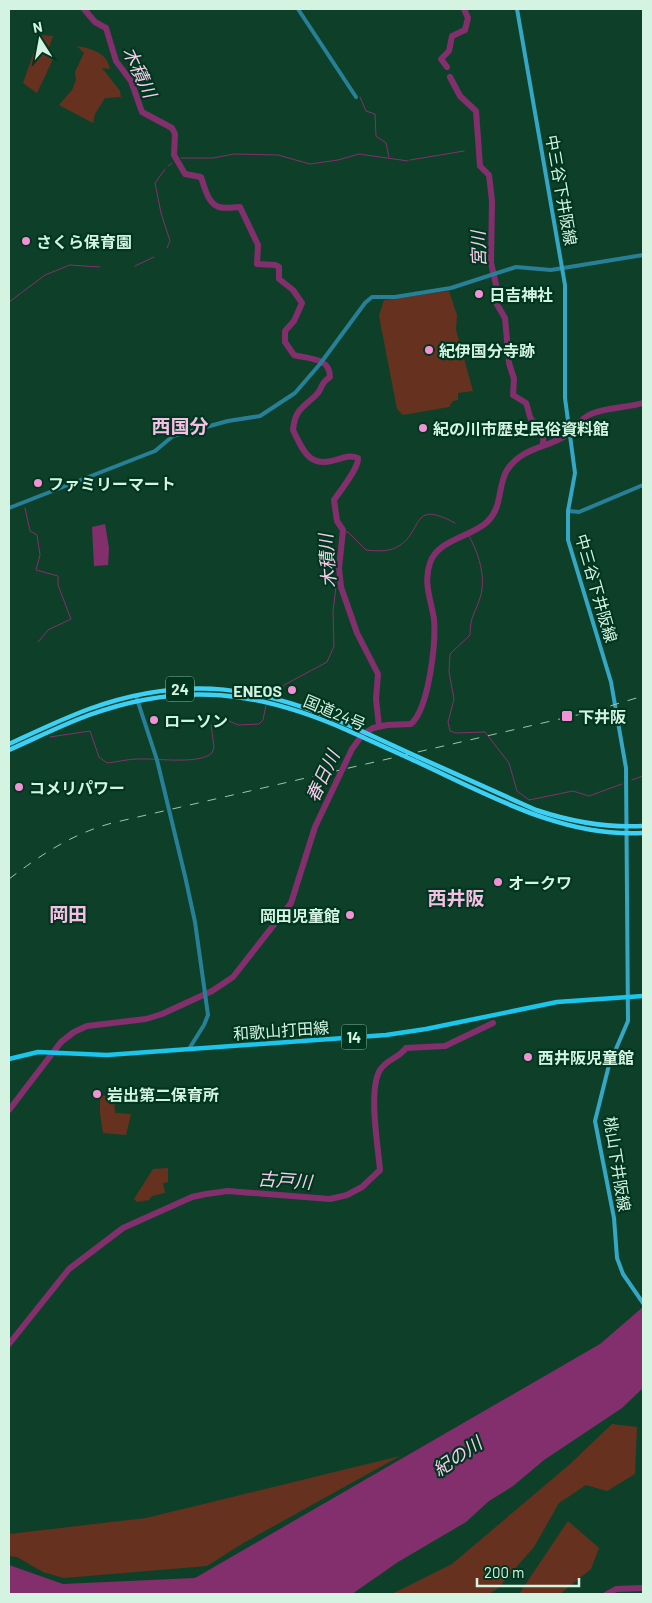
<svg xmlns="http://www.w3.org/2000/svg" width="652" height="1603" viewBox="0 0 652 1603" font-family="Barlow,'Noto Sans JP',sans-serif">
  <rect width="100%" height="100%" fill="#0e4029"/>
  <!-- green -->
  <g fill="#67311f">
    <path d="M40 35 53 36 46 56 53 59 37 93 23 83Z"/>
    <path d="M77 46C90 48 108 53 110 69L102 68 120 91 121 97 105 98 95 114 93 123 59 105 72 90 76 80 75 72 84 53Z"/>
    <path d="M449 291 457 315 456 330 473 391 458 393V400L453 401 449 407 403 415 397 409 379 316 384 300Z"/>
    <path d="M100 1095 114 1097 115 1113 131 1114 126 1135 103 1133 100 1113Z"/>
    <path d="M168 1168V1182L163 1183 165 1193 152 1196 149 1200 137 1202 134 1199 153 1169Z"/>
    <path d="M612 1424 637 1427 635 1474 607 1491 586 1485 559 1503 534 1547 498 1588 489 1594H392L452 1564 569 1465Z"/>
    <path d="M400 1456 245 1542 207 1566 64 1578 43 1572 17 1557 9 1556V1534L146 1518Z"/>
    <path d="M568 1521 599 1548 591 1569 560 1594H519Z"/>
  </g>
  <!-- water -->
  <g fill="#832f6d">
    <path d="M105 524 109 548 108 565 94 566 92 527Z"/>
    <path d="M643 1307V1388L622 1408 544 1460 513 1486 489 1501 466 1522 398 1562 352 1594H9V1565L63 1584 195 1578 600 1344Z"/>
  </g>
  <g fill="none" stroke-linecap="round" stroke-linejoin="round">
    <!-- stream -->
    <g stroke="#832f6d" stroke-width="1">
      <path d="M360 97 366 111 375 114 376 136 386 143 389 157"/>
      <path d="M181 158H213L234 154 278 155 310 164 338 160 359 154 408 161"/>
      <path d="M410 160 464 151"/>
      <path d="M168 166 172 163"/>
      <path d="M165 169 155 183 161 213 170 241 167 248"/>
      <path d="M135 266 154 257"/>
      <path d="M9 302 45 275 70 265 100 267"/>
      <path d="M25 508 30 531 37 535 40 555 36 570 58 576V585L71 619 48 630 38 642"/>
      <path d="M343 532H348L366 550C375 551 389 552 397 547 424 533 409 498 455 523"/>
      <path d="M468 534C478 552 487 577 480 598 475 614 470 616 470 635L450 654 449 672 454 699 448 722 450 731 456 733 485 732 509 763 517 791 529 800 573 791 589 796 622 784"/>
      <path d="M279 693 284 685 327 662 334 646 333 612 336 586 324 539"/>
      <path d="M50 737 90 731 99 757 107 763C117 762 128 759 138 759 157 758 198 765 212 753L214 747 211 725 227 720 238 725 259 724 263 720 266 705"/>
      <path d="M632 780 643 776"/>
    </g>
    <!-- river -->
    <g stroke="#832f6d" stroke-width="6">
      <path d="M84 9 95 22 106 28 116 61 131 81 142 112 172 128 175 134 174 155 185 174 201 177C204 186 208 204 219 207 226 209 234 207 240 207L258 245 257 264 275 265 279 267V279L293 290 302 303 294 321 285 331V342L294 355C308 359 330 357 330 377 319 384 323 389 316 395 303 408 295 409 293 430 304 453 310 469 339 459 346 457 350 455 358 458 359 468 340 491 334 500L337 521 343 530 339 568 341 587 357 633 378 674 376 699 379 726"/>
      <path d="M447 67 441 59 449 51 452 36 465 30 468 18 464 9"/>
      <path d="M450 77 460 96 476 111 480 166 489 175 492 201 491 263 498 293 495 301 505 318 509 363 514 379 513 395 526 403C528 407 529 416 531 419 541 432 545 421 543 444"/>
      <path d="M9 1110 61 1042 74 1032 87 1026 146 1019 162 1014 212 991 233 977 291 903 315 827 352 749 363 734 373 728 387 725 411 724C429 708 436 643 434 619 431 600 423 582 430 563 437 540 471 537 487 522 503 507 497 487 507 470 522 447 547 448 565 436 574 430 581 418 591 414 607 407 627 408 643 403"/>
      <path d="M9 1344 69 1269 123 1228 192 1197 206 1194 228 1191 330 1199 347 1195 362 1187 380 1170C378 1146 368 1090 380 1070 387 1059 399 1058 406 1048L445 1046 493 1023"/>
      <path d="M607 1594 616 1589 643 1588"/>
    </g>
    <!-- tertiary -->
    <g stroke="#278098" stroke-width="4">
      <path d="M298 9 356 97"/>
      <path d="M9 508 155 451 173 436 228 421 260 416 295 393 320 364 365 303 372 297H395L451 288 516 267 551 270 643 255"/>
      <path d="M568 511 579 512 643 485"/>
      <path d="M136 696 157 760 185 876 195 922 208 1015 204 1025 189 1049"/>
    </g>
    <!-- secondary -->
    <path stroke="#35a6c4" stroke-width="4" d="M517 9 565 285V398L575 473 568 511V540L611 682 626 768 628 1021 609 1065 595 1121 614 1218 617 1258 623 1274 643 1303"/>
    <!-- primary -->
    <path stroke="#1cc5eb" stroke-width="4.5" d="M9 1059 38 1052 107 1055 386 1035 426 1029 557 1002 643 996"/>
    <!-- trunk -->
    <g stroke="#3ed0f4" stroke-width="4.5">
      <path d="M9 744C35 732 62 719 89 709 186 674 263 686 355 728"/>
      <path d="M9 750C36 738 62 725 89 715 183 681 260 691 349 731"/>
      <path d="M418 757 536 810C572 822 606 828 643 826"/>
      <path d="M413 760C485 793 561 838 643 833"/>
    </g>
    <!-- rail -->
    <path stroke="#9fc3af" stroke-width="1" stroke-dasharray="9 9" stroke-linecap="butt" d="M9 879C42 854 72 834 112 823L590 712 643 696"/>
    <!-- trunk-bridge -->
    <g stroke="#3ed0f4" stroke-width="4.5">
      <path d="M355 728 418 757"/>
      <path d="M349 731 413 760"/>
    </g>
  </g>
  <!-- markers -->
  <g fill="#f391d5" stroke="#003620" stroke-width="2">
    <circle cx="26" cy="241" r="5"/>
    <circle cx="479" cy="294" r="5"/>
    <circle cx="429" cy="350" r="5"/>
    <circle cx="423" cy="428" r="5"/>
    <circle cx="38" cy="483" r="5"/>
    <circle cx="292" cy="690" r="5"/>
    <rect x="561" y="710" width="12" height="12" rx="2.5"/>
    <circle cx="154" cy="720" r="5"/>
    <circle cx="19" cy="787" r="5"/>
    <circle cx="498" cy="882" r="5"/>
    <circle cx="350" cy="915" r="5"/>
    <circle cx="528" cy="1057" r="5"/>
    <circle cx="97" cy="1094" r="5"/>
  </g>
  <g text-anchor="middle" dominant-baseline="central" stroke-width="4.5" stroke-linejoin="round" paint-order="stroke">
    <!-- shield labels -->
    <g fill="#003620" stroke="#94baa6" stroke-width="1">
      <rect x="166" y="676.5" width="28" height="25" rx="4"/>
      <rect x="341.5" y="1024.5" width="25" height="25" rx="4"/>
    </g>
    <g font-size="15" font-weight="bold" fill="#d4f3e0">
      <text x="180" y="689">24</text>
      <text x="354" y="1037">14</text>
    </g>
    <!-- street labels -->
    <g font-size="16" fill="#d4f3e0" stroke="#003620">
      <text transform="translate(562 190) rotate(80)">中三谷下井阪線</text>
      <text transform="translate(597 588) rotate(74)">中三谷下井阪線</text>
      <text transform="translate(335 712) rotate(23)">国道24号</text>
      <text transform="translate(281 1030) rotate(-4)">和歌山打田線</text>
      <text transform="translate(618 1164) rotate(81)">桃山下井阪線</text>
    </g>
    <!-- poi labels -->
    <g font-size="16" font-weight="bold" fill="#d4f3e0" stroke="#003620" text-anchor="start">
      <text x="36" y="241">さくら保育園</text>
      <text x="489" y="294">日吉神社</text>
      <text x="439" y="350">紀伊国分寺跡</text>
      <text x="433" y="428">紀の川市歴史民俗資料館</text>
      <text x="48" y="483">ファミリーマート</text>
      <text x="282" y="690" text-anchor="end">ENEOS</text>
      <text x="578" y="716">下井阪</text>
      <text x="164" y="720">ローソン</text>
      <text x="29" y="787">コメリパワー</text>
      <text x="508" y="882">オークワ</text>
      <text x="340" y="915" text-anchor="end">岡田児童館</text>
      <text x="538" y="1057">西井阪児童館</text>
      <text x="107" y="1094">岩出第二保育所</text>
    </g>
    <!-- water labels -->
    <g font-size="18" font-style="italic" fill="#fbcceb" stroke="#003620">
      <text transform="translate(140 72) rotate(65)">木積川</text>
      <text transform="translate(478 249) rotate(-92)">宮川</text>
      <text transform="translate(327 561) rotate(-94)">木積川</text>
      <text transform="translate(322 776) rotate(-65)">春日川</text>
      <text transform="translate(285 1180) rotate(4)">古戸川</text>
      <text transform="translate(457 1456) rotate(-34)">紀の川</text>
    </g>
    <!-- quarter labels -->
    <g font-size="19" font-weight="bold" fill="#f7bfe4" stroke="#003620">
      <text x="180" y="425">西国分</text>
      <text x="456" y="897">西井阪</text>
      <text x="68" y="913">岡田</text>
    </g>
  </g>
  <!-- border -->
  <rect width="652" height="1603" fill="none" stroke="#d4f3e0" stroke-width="20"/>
  <!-- north arrow -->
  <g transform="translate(40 40) rotate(349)" stroke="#003620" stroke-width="4" paint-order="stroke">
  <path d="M0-4L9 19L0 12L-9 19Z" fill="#d4f3e0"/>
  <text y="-8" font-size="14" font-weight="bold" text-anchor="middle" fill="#d4f3e0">N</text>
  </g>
  <!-- scale -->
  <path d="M477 1578v8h102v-8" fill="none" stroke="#d4f3e0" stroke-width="2.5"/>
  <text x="484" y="1578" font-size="15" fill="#d4f3e0" stroke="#003620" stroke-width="4" paint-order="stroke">200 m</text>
</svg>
